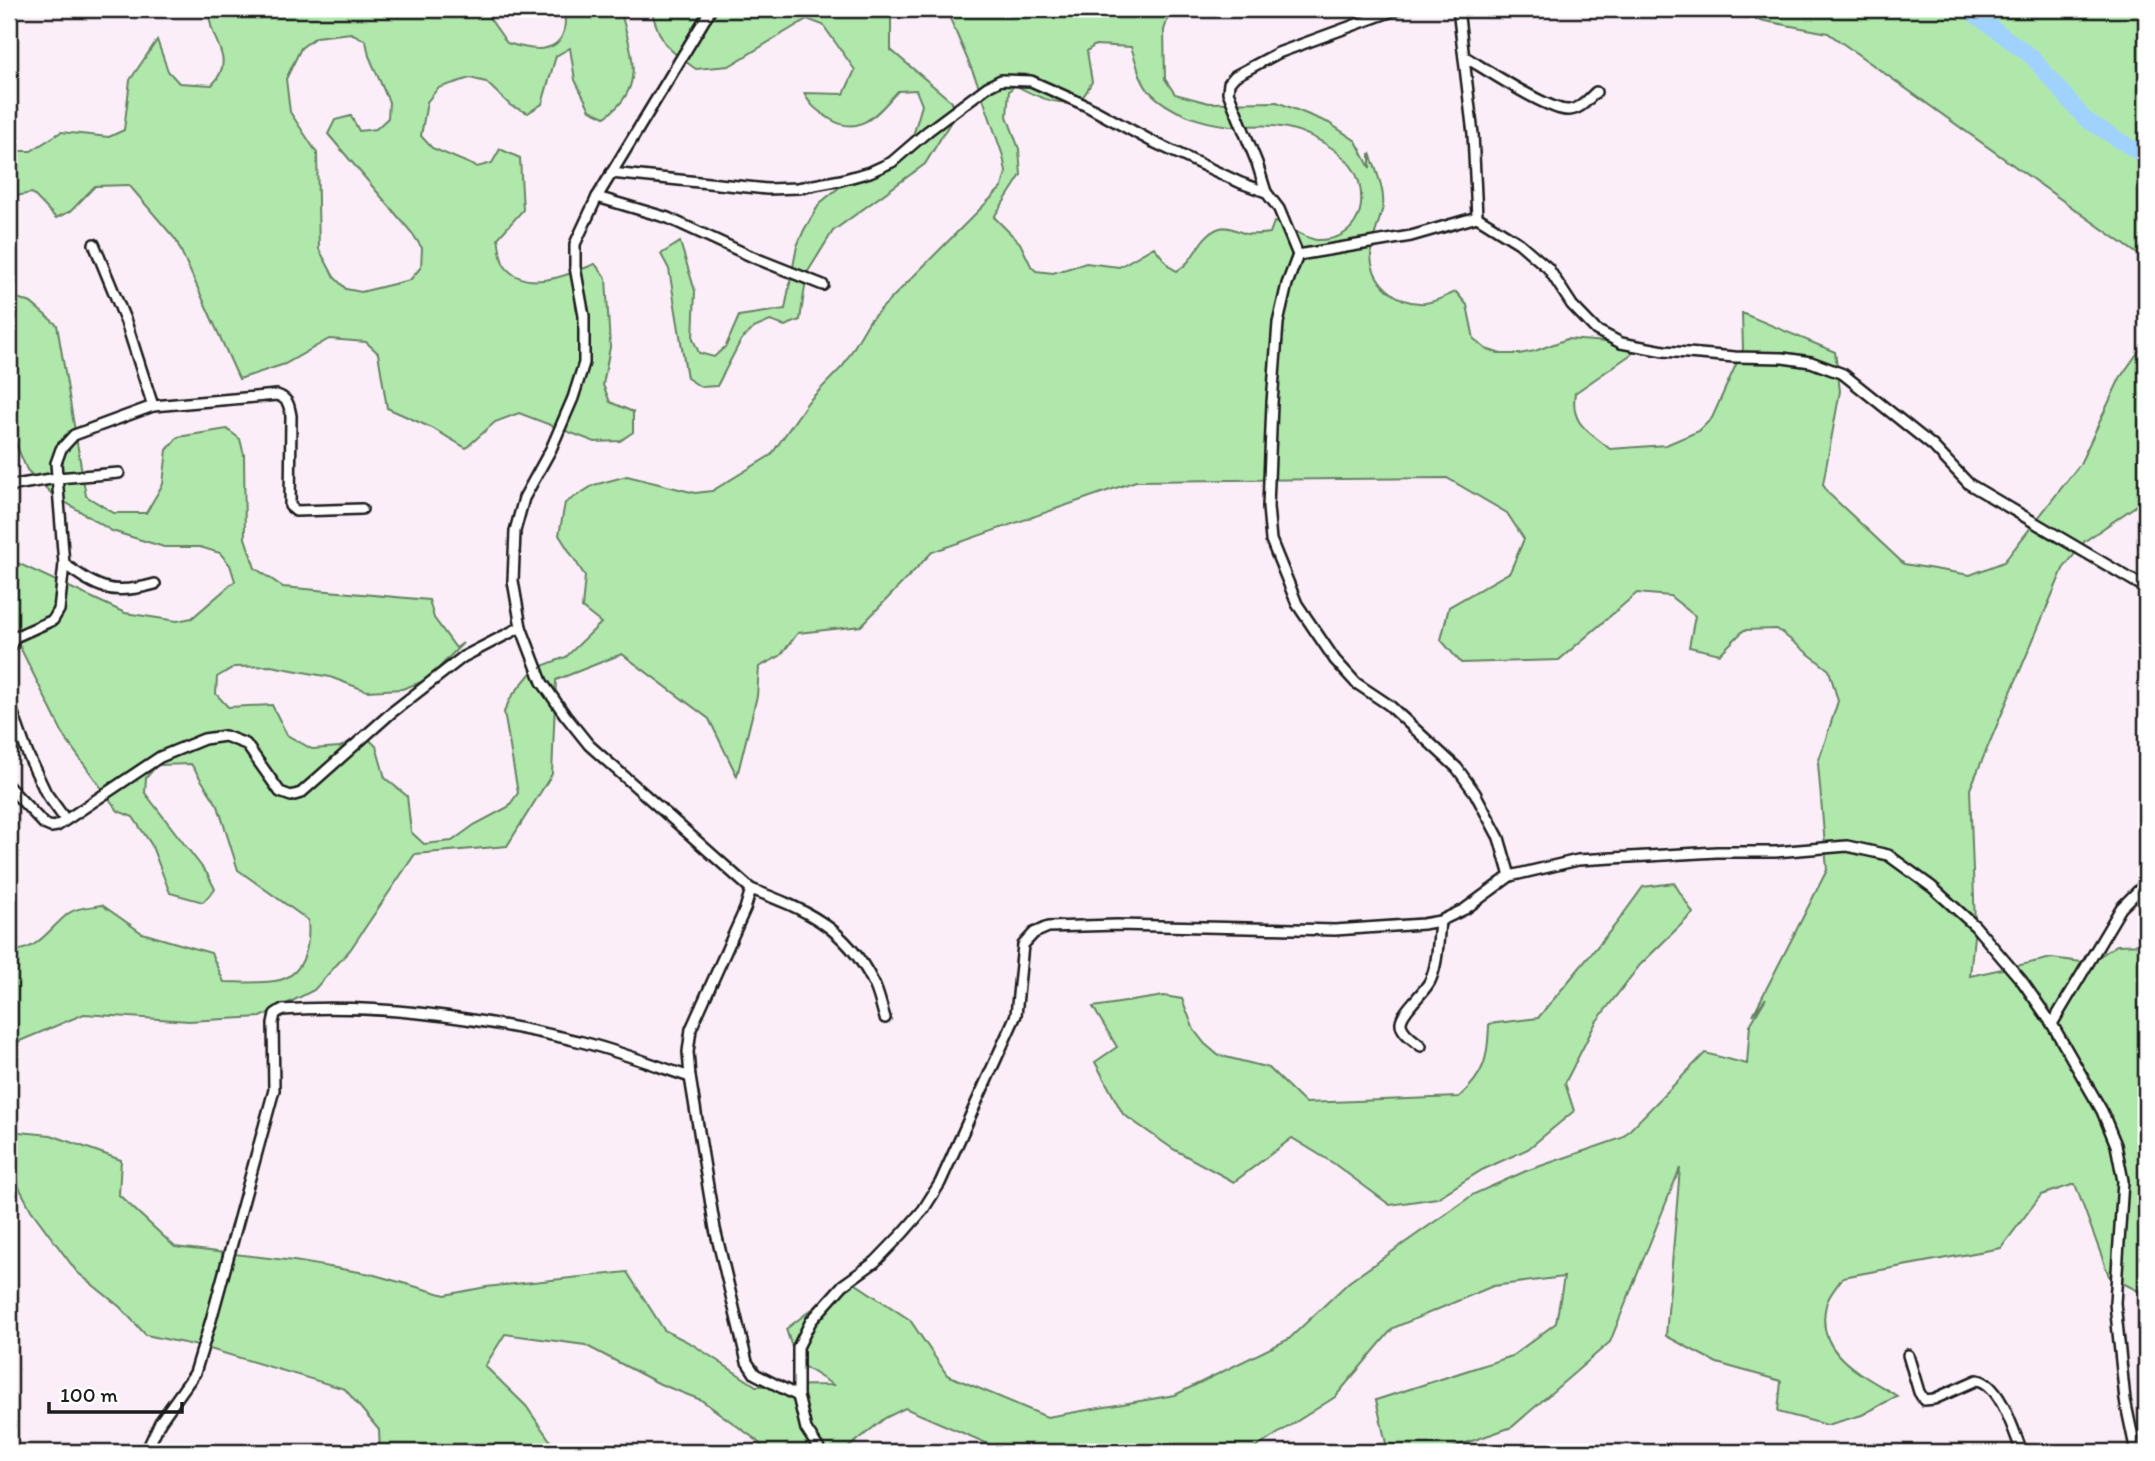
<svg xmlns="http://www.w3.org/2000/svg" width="2155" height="1461" viewBox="0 0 2155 1461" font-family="Itim,sans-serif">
  <rect width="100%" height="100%" fill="#fbeef9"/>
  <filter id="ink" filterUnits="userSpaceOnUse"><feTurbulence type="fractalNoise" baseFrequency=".0143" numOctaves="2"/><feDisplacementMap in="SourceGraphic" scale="14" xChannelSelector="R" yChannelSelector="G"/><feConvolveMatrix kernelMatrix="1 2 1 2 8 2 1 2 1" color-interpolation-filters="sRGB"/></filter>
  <g filter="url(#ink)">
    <!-- green -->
    <g fill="#b0e8ac" stroke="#668264" stroke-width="2" fill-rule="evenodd">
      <path d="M210 9H483L507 43C524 48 552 56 562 36 566 29 565 17 565 9H620C631 52 648 87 605 117L590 110 575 80 570 48 556 56 542 104 528 113 511 106 486 82 470 78 438 88 427 102 421 136 432 148 477 167 492 163 500 149 520 158 523 210 498 238C500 247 500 258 504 265 525 295 569 274 595 264L606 278 610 347 603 385 610 402 633 412V432L620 441 595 442 519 413 495 422 466 448 432 428 387 408 378 353 366 342 329 339 285 364 239 379 176 240 129 185 95 186 71 211 56 218 32 193 9 197V146L14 151H31L61 132 109 137 124 130 130 80 157 40 168 71 179 83 212 85C239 55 206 42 210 9ZM351 33 366 41 369 56 389 102 388 118 376 129 359 131 351 116 335 120 328 134 412 233 422 248 421 267 410 280 361 292 346 289 334 277 319 249 317 153 290 112 286 79 301 48 316 37Z"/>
      <path d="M651 9H893L891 15V50L952 102 953 118 925 164 833 231 807 273 800 320 785 326 770 321 754 328 741 340 717 386 701 387 687 378 669 269 661 254 680 242 695 291 693 339 699 353 714 357 726 346 739 316 785 309 797 246 804 230 820 203 852 177 892 162 913 136 922 105 916 90 898 91C878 112 861 138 830 119 817 110 812 108 804 93L844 94 855 70 823 25 807 19 729 66 696 69C666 48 661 45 651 9Z"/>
      <path d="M946 9H1171L1164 30 1165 79 1175 94 1209 103 1277 102 1329 123 1356 141 1370 168V153C1375 168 1385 189 1383 206 1380 222 1372 236 1371 254 1371 282 1397 305 1425 303 1435 302 1446 296 1456 292L1467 305 1474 339 1486 349 1501 354H1519L1535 351 1567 339 1621 343 1633 353 1575 393C1570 424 1588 431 1610 449L1666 445 1699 431 1712 418 1743 349 1742 313 1835 352 1840 391 1823 484 1827 492 1904 564 1970 575 2004 562 2080 464 2120 378 2146 341V495L2137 505 2085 541 2063 569 1970 789 1975 926 1970 976 2052 958 2089 963 2117 945 2146 944V1014L2142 1032 2139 1065 2137 1130 2146 1151V1295L2109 1276 2075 1184 2041 1195 2001 1248 1843 1277C1838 1285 1828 1295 1826 1305 1814 1354 1862 1374 1897 1396L1862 1415 1827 1425 1778 1412 1781 1381 1717 1363 1666 1336 1680 1168 1610 1342 1512 1427 1440 1452H1388L1376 1400 1512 1356 1556 1323 1564 1277 1493 1286 1393 1328 1335 1397 1249 1452H1007L905 1408 885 1418 843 1452H767L755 1439 701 1400 660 1384 585 1345 505 1334 485 1366 526 1406 558 1452H380L379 1430 345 1389 203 1347 146 1335 120 1307 77 1272 31 1210 9 1168V1131L51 1135 121 1160 119 1195 175 1247 294 1261 371 1274 445 1295 486 1287 627 1272 664 1330 692 1344 756 1386 833 1385 797 1362 786 1329 850 1280 910 1320 947 1375 1047 1417 1175 1395 1289 1339 1349 1282 1474 1194 1526 1171 1622 1138 1705 1053 1747 1064 1750 1025 1766 998 1753 1015 1827 870 1818 763 1838 701 1829 670 1777 629 1744 630 1720 654 1689 647 1695 616 1670 596 1637 593 1559 660 1461 663 1441 640 1449 607 1510 572 1524 539 1507 513 1447 478 1136 481 932 552 861 626 798 633 780 656 759 667 757 696 737 776 709 719 622 654 556 680 552 774 507 846 415 854 350 950 314 990 261 1017 189 1021 84 1014 15 1043H9V951C38 952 48 929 69 913 77 907 92 907 102 905L142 933 211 953 224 982C240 982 265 984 280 980 306 973 310 942 308 920L238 870 218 806 191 764 157 765 146 778 145 793 208 875 215 889 203 902 170 893 151 844 133 817 118 811 65 738 15 637 9 617V559L125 613 177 621 192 618 235 581 230 565 220 553 200 547H164L112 531 52 494 27 470 9 428V298L15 297 31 303 57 325 86 496 114 513H146L163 484 167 450 178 437 227 429 240 439 244 455 245 538 255 568 283 587 429 600 434 618 456 648 463 643 427 680 402 689 367 691 330 677 271 666 234 667 217 677 216 694 228 707 272 705 287 735 312 749 340 747 363 734 376 746 385 778 407 796 411 832 424 844 452 841 474 825 508 807 518 793 504 712 511 697 534 669 566 657 601 623 582 608 585 576 559 535 565 503 594 485 627 476 695 493 712 491 771 455 808 402 843 366 870 320 1002 187 1006 172 1003 156 978 84ZM1095 45 1131 47C1136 60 1140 82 1149 91 1170 113 1202 123 1231 126 1246 127 1260 124 1274 126 1304 128 1351 152 1359 182 1367 214 1353 240 1318 240 1307 240 1287 225 1274 222L1270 233C1262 234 1255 235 1247 234 1238 232 1229 225 1220 228 1198 235 1196 261 1177 271L1170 267 1154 247 1119 267 1086 263 1053 273 1036 271 1031 266 1020 243 994 217 1021 175 1019 149 1007 116 1009 91 1015 85C1031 94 1066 112 1083 96 1087 93 1089 86 1092 82L1087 51Z"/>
      <path d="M1725 9H2146V260L1828 33 1744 17Z"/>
      <path d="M1674 883 1693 913 1640 965 1596 1022 1565 1083 1574 1111 1528 1149 1482 1170 1437 1198 1390 1205 1333 1163 1292 1138 1234 1182 1173 1149 1123 1114 1095 1062 1117 1047 1093 1007 1164 996 1182 999 1194 1030 1205 1044 1218 1055 1269 1068 1305 1103 1459 1097C1485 1074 1488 1058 1489 1024L1538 1018 1616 924 1643 887Z"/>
    </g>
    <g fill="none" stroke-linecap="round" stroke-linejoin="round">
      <!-- river -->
      <path stroke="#a1d2fe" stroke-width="16" d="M1967 9 2032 57 2085 119 2146 157"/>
      <defs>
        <g id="street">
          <path d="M711 9 597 197 575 244V267L584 316V363L573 398 551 449 524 498 515 531 513 581 521 627 542 682 565 715 589 745 751 889 745 909 691 1029 688 1052 690 1077 715 1229 747 1362 755 1374 798 1396"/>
          <path d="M1458 9 1473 134 1477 217 1411 236 1298 255 1287 284 1278 323 1272 403 1268 507 1271 540 1297 604 1335 660 1356 683 1389 705 1457 768 1475 793 1499 838 1510 876"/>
          <path d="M1465 57C1484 68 1550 112 1569 110 1581 109 1587 100 1596 92"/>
          <path d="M611 173 767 189 798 188 841 180 870 172 892 162 928 131 987 87 1001 80 1031 81 1085 105 1153 142 1241 183 1266 192 1279 209 1298 255"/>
          <path d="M1266 192 1257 163 1228 92 1229 83 1235 76 1278 53 1398 9"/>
          <path d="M597 197 668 218 755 258 823 285"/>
          <path d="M1477 217 1519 243 1548 268 1572 305 1596 330 1621 343 1664 351 1735 357 1783 358 1811 362 1843 374 1933 446 1969 484 2146 588"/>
          <path d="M94 244 126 322 153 406"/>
          <path d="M9 486 57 478 119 473"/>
          <path d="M155 584C112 596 99 589 64 564L56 463 61 449 74 435 153 406 277 395C288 399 289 404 291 416L290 506 296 511 362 509"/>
          <path d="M9 649 15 637 53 620 59 610 64 564"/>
          <path d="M9 702 28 755 46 793 65 819"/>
          <path d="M9 787 44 824 51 827 57 826 160 757 204 739 225 736 246 744 280 792 291 796 301 793 391 713 463 657 521 627"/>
          <path d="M751 889C804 909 846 927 873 982 879 993 881 1006 885 1018"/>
          <path d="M2052 1024 2121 908 2146 883"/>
          <path d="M1421 1046C1414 1040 1400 1032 1401 1022 1402 1011 1424 993 1430 981 1438 964 1438 940 1440 921"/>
          <path d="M1908 1355 1919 1392 1924 1400 1934 1399 1977 1380C2000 1383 2014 1432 2022 1452"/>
          <path d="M146 1452 160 1422 195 1373 211 1320 274 1090 273 1023 275 1014 281 1010C380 1003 482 1018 578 1041 616 1050 653 1065 690 1077"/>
          <path d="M821 1452 806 1429 798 1396V1347L811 1321 843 1285 875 1262 903 1233 923 1210 940 1183 1016 1015 1023 945 1034 933 1048 927 1117 925 1335 930 1423 924 1440 921 1465 909 1510 876 1578 860 1717 852H1775L1847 846 1888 855 1932 887 1975 926 2022 981 2052 1024 2102 1111 2116 1145 2123 1181 2115 1303 2125 1400 2136 1452"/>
        </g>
      </defs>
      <!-- street casing -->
      <use href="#street" stroke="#1c1c1c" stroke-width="14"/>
      <!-- street -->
      <use href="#street" stroke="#fff" stroke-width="9"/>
    </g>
  </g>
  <!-- margin -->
  <rect width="2155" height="1461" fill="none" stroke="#fff" stroke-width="35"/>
  <rect x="18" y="18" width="2120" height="1426" fill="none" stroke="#1c1c1c" stroke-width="2.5" filter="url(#ink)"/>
  <!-- scale -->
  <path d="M49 1402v10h133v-10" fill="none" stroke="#1c1c1c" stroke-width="3.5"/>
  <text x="60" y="1402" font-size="21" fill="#1c1c1c" stroke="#ffffff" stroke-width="5" paint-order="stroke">100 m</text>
</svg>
